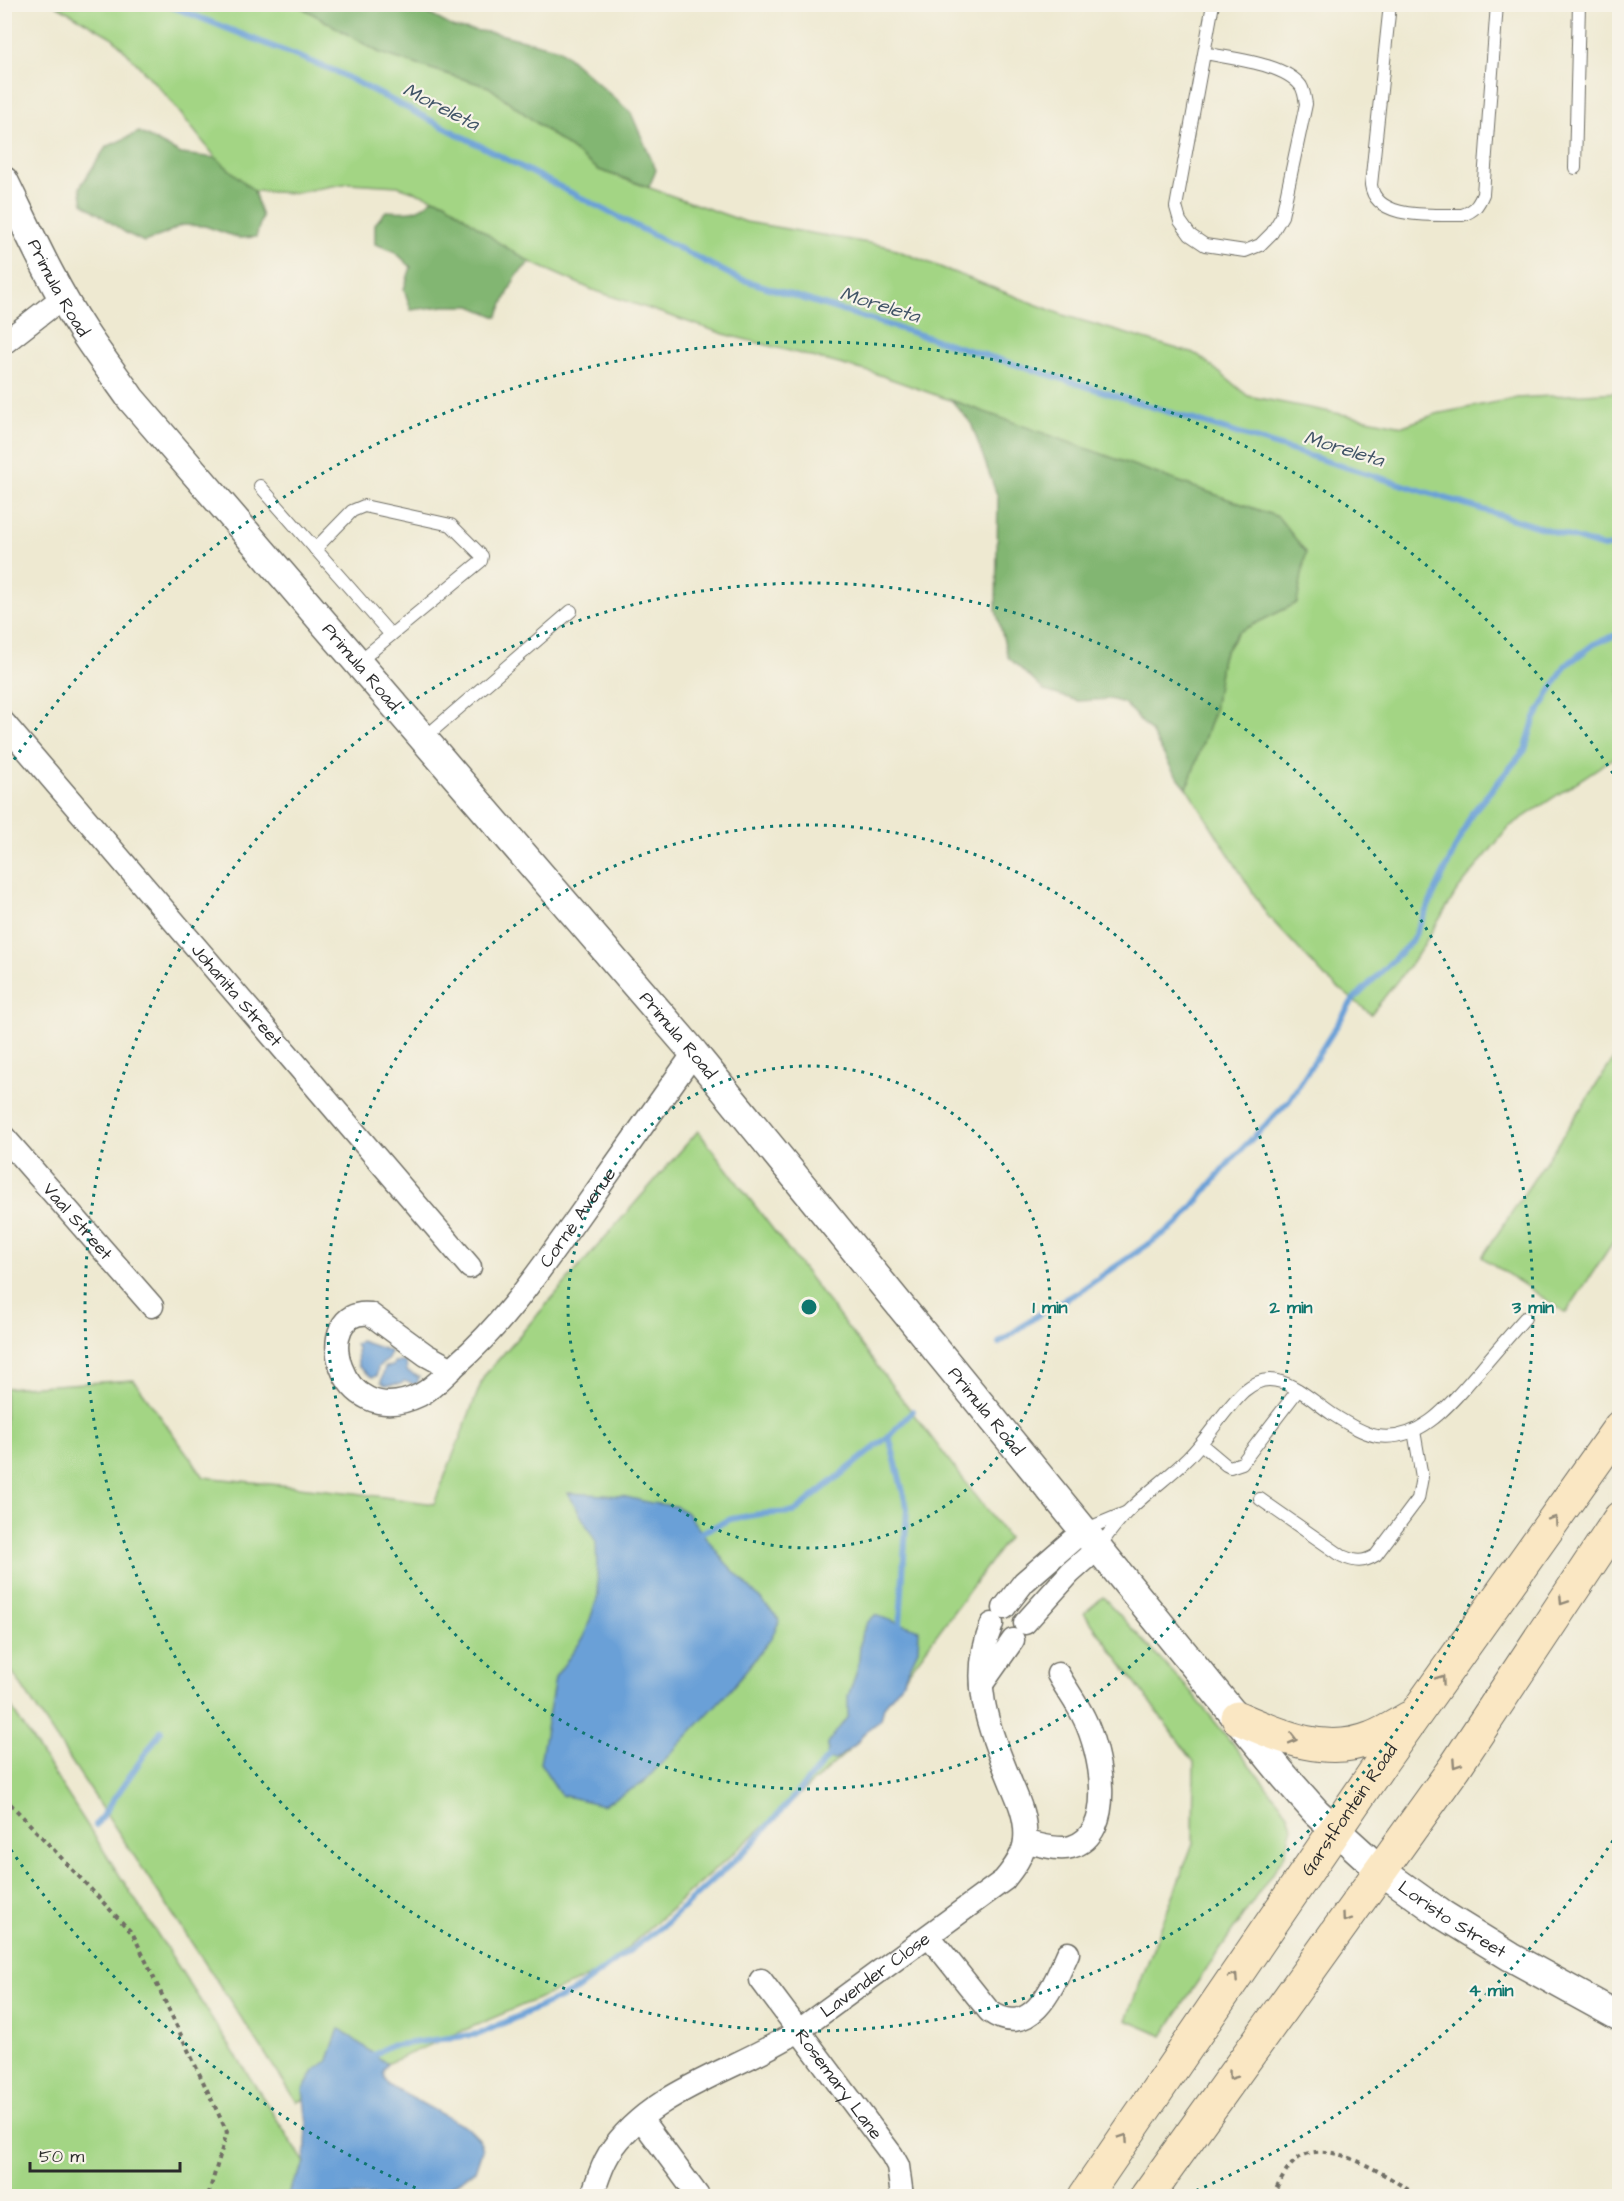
<svg xmlns="http://www.w3.org/2000/svg" width="1624" height="2201" viewBox="0 0 1624 2201" font-family="'Architects Daughter',sans-serif">
  <rect width="100%" height="100%" fill="#f7f3e8"/>
  <filter id="ink" filterUnits="userSpaceOnUse"><feTurbulence type="fractalNoise" baseFrequency=".0167" numOctaves="2"/><feDisplacementMap in="SourceGraphic" scale="12" xChannelSelector="R" yChannelSelector="G"/><feConvolveMatrix kernelMatrix="1 2 1 2 8 2 1 2 1" color-interpolation-filters="sRGB"/></filter>
  <filter id="wash" filterUnits="userSpaceOnUse"><feTurbulence type="fractalNoise" baseFrequency=".008" numOctaves="4" result="noise"/><feDisplacementMap in="SourceGraphic" scale="24" xChannelSelector="R" yChannelSelector="G"/><feGaussianBlur stdDeviation="1.35" result="paint"/><feColorMatrix in="noise" values="0 0 0 0 0 0 0 0 0 0 0 0 0 0 0 0 0 1.4 0 .05"/><feComposite in="paint" operator="in"/></filter>
  <g filter="url(#wash)">
    <rect width="100%" height="100%" fill="#eee9d1"/>
    <!-- green -->
    <g fill="#a3d584" stroke="#678058" stroke-width="1.5">
      <path d="M56 5H300L301 7 380 53 489 87 599 170 746 222 886 246 1063 315 1198 355 1248 396 1403 426 1436 414 1517 398 1619 392V754L1509 827 1457 891 1416 957 1371 1014 1326 978 1267 915 1187 788 1214 711 1222 657 1238 632 1297 603 1278 517 874 373 724 334 593 290 530 262 499 243 445 202 398 186 349 183 293 193 254 191 216 158 165 94 113 38Z"/>
      <path d="M1615 1057 1620 1060 1619 1233 1566 1313 1482 1257Z"/>
      <path d="M698 1131 1008 1538 855 1745 600 1972 297 2102 5 1661V1388L134 1380 204 1477 355 1493 434 1504 484 1376Z"/>
      <path d="M1103 1597 1192 1693 1288 1813 1292 1827 1284 1856 1190 1993 1163 2036 1126 2020 1193 1843 1194 1762 1084 1613Z"/>
      <path d="M4 1696 305 2163 286 2196H5Z"/>
    </g>
    <!-- forest -->
    <g fill="#82b672" stroke="#56704e" stroke-width="1.5">
      <path d="M300 5H412L455 28 495 33 559 49 631 113 656 170 649 187 599 170 489 87 380 53 301 7Z"/>
      <path d="M139 132 181 154 216 158 254 191 262 217 256 237 239 238 205 226 181 225 165 234 144 242 126 233 83 203 80 187 106 147Z"/>
      <path d="M433 198 445 202 499 243 530 262 516 276 497 317 471 306H444L411 310 404 289 411 267 394 251 375 244V224L386 211C407 212 418 214 433 198Z"/>
      <path d="M951 400 1278 517 1306 552 1297 603 1238 632 1222 657 1214 711 1187 788 1173 771 1151 732 1124 703 1110 699 1078 701 1045 691 1008 657 996 610 998 498 971 423Z"/>
    </g>
    <!-- water -->
    <g fill="#6aa0d7" stroke="#4a6681" stroke-width="1.5">
      <path d="M360 1341 390 1351 388 1360 378 1367 377 1376 372 1377 358 1366 357 1348 355 1345Z"/>
      <path d="M394 1362H406L407 1371 419 1377 417 1385 404 1381 401 1384 385 1385 381 1382 385 1367 393 1366Z"/>
      <path d="M568 1493 622 1496 651 1503 675 1506 686 1512 726 1563 780 1620 770 1640 731 1689 643 1783 603 1805 561 1795 540 1763 555 1677 584 1637 598 1596 596 1542Z"/>
      <path d="M875 1615 919 1630 918 1650 901 1685 884 1706 881 1719 867 1730 855 1745 835 1760 827 1759 828 1743 848 1716V1696L858 1668 861 1636 867 1623Z"/>
      <path d="M339 2028 387 2064C381 2072 383 2077 388 2085L469 2129 479 2139 482 2150 475 2171 436 2196H286L305 2163 307 2124 303 2090 314 2071 328 2060Z"/>
    </g>
    <g fill="none" stroke-linecap="round" stroke-linejoin="round">
      <!-- stream -->
      <g stroke="#6aa0d7" stroke-width="6">
        <path d="M165 4 335 71 737 278 1603 547 1620 546"/>
        <path d="M999 1343 1042 1312 1080 1291 1179 1223 1232 1159 1289 1101 1353 1000 1412 941 1472 813 1525 750 1534 720 1565 666 1594 644 1614 636 1620 637"/>
        <path d="M700 1533 731 1519 760 1514 794 1512 889 1436"/>
        <path d="M898 1631 900 1624 907 1508 889 1436 913 1411"/>
        <path d="M96 1825 161 1731"/>
        <path d="M374 2055 389 2046 479 2034 573 1992 664 1925 750 1846 831 1754"/>
      </g>
    </g>
  </g>
  <g filter="url(#ink)">
    <g fill="none" stroke-linecap="round" stroke-linejoin="round">
      <defs>
        <g id="service">
          <path d="M1390 4 1371 185C1376 221 1434 214 1462 215 1474 211 1478 206 1483 194L1497 4"/>
          <path d="M1205 53C1232 59 1284 63 1301 86 1304 91 1305 98 1306 104L1282 216 1272 233 1260 245 1245 251 1205 245 1190 235 1180 221 1176 207 1213 4"/>
          <path d="M1575 168 1579 4"/>
          <path d="M260 486 391 635"/>
          <path d="M315 549 352 511 364 506 451 525 482 556 481 561 357 663"/>
          <path d="M423 739 571 611"/>
          <path d="M1201 1444 1226 1465 1230 1467 1242 1463 1298 1390"/>
          <path d="M1260 1499 1342 1556C1355 1562 1363 1563 1376 1555L1418 1499 1422 1477 1414 1431"/>
          <path d="M1084 1530 1125 1513"/>
          <path d="M1098 1548C1107 1536 1116 1523 1127 1512 1146 1493 1169 1477 1188 1458 1209 1437 1223 1411 1244 1391 1250 1386 1260 1380 1269 1380 1292 1380 1314 1402 1332 1414 1346 1423 1362 1433 1377 1436 1423 1443 1454 1399 1480 1370 1495 1352 1510 1335 1525 1318"/>
        </g>
        <g id="minor">
          <path d="M4 343 63 297"/>
          <path id="s1" d="M4 723 470 1267"/>
          <path id="s2" d="M4 1137 152 1306"/>
          <path id="s3" d="M452 1369 426 1355 370 1314C310 1306 336 1436 420 1395 435 1387 445 1375 458 1363 505 1322 539 1271 576 1220 615 1164 655 1109 694 1053"/>
          <path d="M1004 1608 1024 1582 1084 1530"/>
          <path d="M1025 1623 1070 1573 1098 1548"/>
          <path d="M982 1684 1013 1640"/>
          <path d="M1025 1842C1039 1844 1058 1851 1071 1847 1118 1834 1100 1750 1084 1718 1077 1703 1066 1689 1058 1674"/>
          <path d="M929 1936 989 2011C1032 2042 1054 1984 1068 1953"/>
          <path id="s4" d="M761 1980 892 2155 898 2166 902 2196"/>
          <path d="M641 2119 698 2196"/>
          <path id="s5" d="M592 2196C597 2182 601 2167 609 2154 649 2090 739 2070 798 2031L1004 1880C1013 1869 1024 1855 1025 1840 1027 1820 1019 1801 1011 1783 989 1729 968 1681 992 1624"/>
        </g>
        <g id="tertiary">
          <path id="s6" d="M4 181C29 232 52 284 83 331 98 354 115 376 131 399L694 1053 1285 1777 1316 1812 1380 1870 1443 1915 1511 1957 1620 2017"/>
        </g>
        <g id="secondary">
          <path d="M1238 1718C1280 1736 1326 1757 1372 1738 1385 1733 1397 1725 1409 1718"/>
          <path id="s7" d="M1085 2196 1383 1760 1620 1427"/>
          <path d="M1147 2196 1455 1767 1620 1518"/>
        </g>
      </defs>
      <!-- service casing -->
      <use href="#service" stroke="#6f6e65" stroke-width="14"/>
      <!-- minor casing -->
      <use href="#minor" stroke="#6f6e65" stroke-width="25"/>
      <!-- tertiary casing -->
      <use href="#tertiary" stroke="#6f6e65" stroke-width="31"/>
      <!-- secondary casing -->
      <use href="#secondary" stroke="#6f6e65" stroke-width="35"/>
      <!-- path -->
      <g stroke="#6f6e65" stroke-width="4" stroke-dasharray="4.5 4.5" stroke-linecap="butt">
        <path d="M4 1797 133 1934 227 2132 208 2196"/>
        <path d="M1272 2196C1279 2185 1285 2170 1295 2161 1326 2132 1391 2179 1418 2196"/>
      </g>
      <!-- service -->
      <use href="#service" stroke="#fff" stroke-width="12"/>
      <!-- minor -->
      <use href="#minor" stroke="#fff" stroke-width="22"/>
      <!-- tertiary -->
      <use href="#tertiary" stroke="#fff" stroke-width="28"/>
      <!-- secondary -->
      <use href="#secondary" stroke="#fae7c3" stroke-width="33"/>
    </g>
    <!-- one-way arrows -->
    <defs><path id="oneway-chevron" d="M-2-3.5L2.5 0L-2 3.5" fill="none" stroke-width="1.6" stroke-linecap="round" stroke-linejoin="round" transform="scale(1.5)"/></defs>
    <g stroke="#928977">
      <use href="#oneway-chevron" transform="translate(1554 1520) rotate(-54)"/>
      <use href="#oneway-chevron" transform="translate(1563 1601) rotate(124)"/>
      <use href="#oneway-chevron" transform="translate(1441 1679) rotate(-55)"/>
      <use href="#oneway-chevron" transform="translate(1293 1739) rotate(14)"/>
      <use href="#oneway-chevron" transform="translate(1456 1764) rotate(124)"/>
      <use href="#oneway-chevron" transform="translate(1346 1918) rotate(126)"/>
      <use href="#oneway-chevron" transform="translate(1234 1977) rotate(-56)"/>
      <use href="#oneway-chevron" transform="translate(1232 2076) rotate(126)"/>
      <use href="#oneway-chevron" transform="translate(1124 2138) rotate(-56)"/>
    </g>
  </g>
  <!-- distance rings -->
  <g fill="none" stroke="#0f766e" stroke-width="3" stroke-dasharray="3 6">
    <circle cx="809" cy="1307" r="241"/>
    <circle cx="809" cy="1307" r="482"/>
    <circle cx="809" cy="1307" r="724"/>
    <path d="M1618 1833A965 965 0 0 1 1186 2195M432 2195A965 965 0 0 1 9 1847M9 767A965 965 0 0 1 1618 781"/>
  </g>
  <g text-anchor="middle" dominant-baseline="central" stroke-width="4.5" stroke-linejoin="round" paint-order="stroke">
    <!-- street labels -->
    <g font-size="18" fill="#2b2b2b" stroke="#f7f3e8">
      <text stroke="none"><textPath href="#s6" startOffset="120">Primula Road</textPath></text>
      <text stroke="none"><textPath href="#s6" startOffset="606">Primula Road</textPath></text>
      <text stroke="none"><textPath href="#s1" startOffset="358">Johanita Street</textPath></text>
      <text stroke="none"><textPath href="#s6" startOffset="1092">Primula Road</textPath></text>
      <text stroke="none"><textPath href="#s3" startOffset="508">Cornè Avenue</textPath></text>
      <text stroke="none"><textPath href="#s2" startOffset="112">Vaal Street</textPath></text>
      <text stroke="none"><textPath href="#s6" startOffset="1578">Primula Road</textPath></text>
      <text stroke="none"><textPath href="#s7" startOffset="468">Garstfontein Road</textPath></text>
      <text stroke="none"><textPath href="#s6" startOffset="2271">Loristo Street</textPath></text>
      <text stroke="none"><textPath href="#s5" startOffset="369">Lavender Close</textPath></text>
      <text stroke="none"><textPath href="#s4" startOffset="130">Rosemary Lane</textPath></text>
    </g>
    <!-- water labels -->
    <g font-size="20" font-style="italic" fill="#415467" stroke="#f7f3e8">
      <text transform="translate(441 107) rotate(27)">Moreleta</text>
      <text transform="translate(880 305) rotate(17)">Moreleta</text>
      <text transform="translate(1344 449) rotate(17)">Moreleta</text>
    </g>
  </g>
  <circle cx="809" cy="1307" r="9" fill="#0f766e" stroke="#f7f3e8" stroke-width="3"/>
  <g font-size="18" text-anchor="middle" font-weight="bold" fill="#0f766e" stroke="#f7f3e8" stroke-width="4.5" stroke-linejoin="round" paint-order="stroke">
    <text x="1050" y="1313">1 min</text>
    <text x="1291" y="1313">2 min</text>
    <text x="1533" y="1313">3 min</text>
    <text x="1491" y="1996">4 min</text>
  </g>
  <!-- margin -->
  <rect width="1624" height="2201" fill="none" stroke="#f7f3e8" stroke-width="24"/>
  <!-- scale -->
  <path d="M30 2162v9h150v-9" fill="none" stroke="#2b2b2b" stroke-width="3"/>
  <text x="39" y="2162" font-size="18" fill="#2b2b2b" stroke="#f7f3e8" stroke-width="4.5" paint-order="stroke">50 m</text>
</svg>
